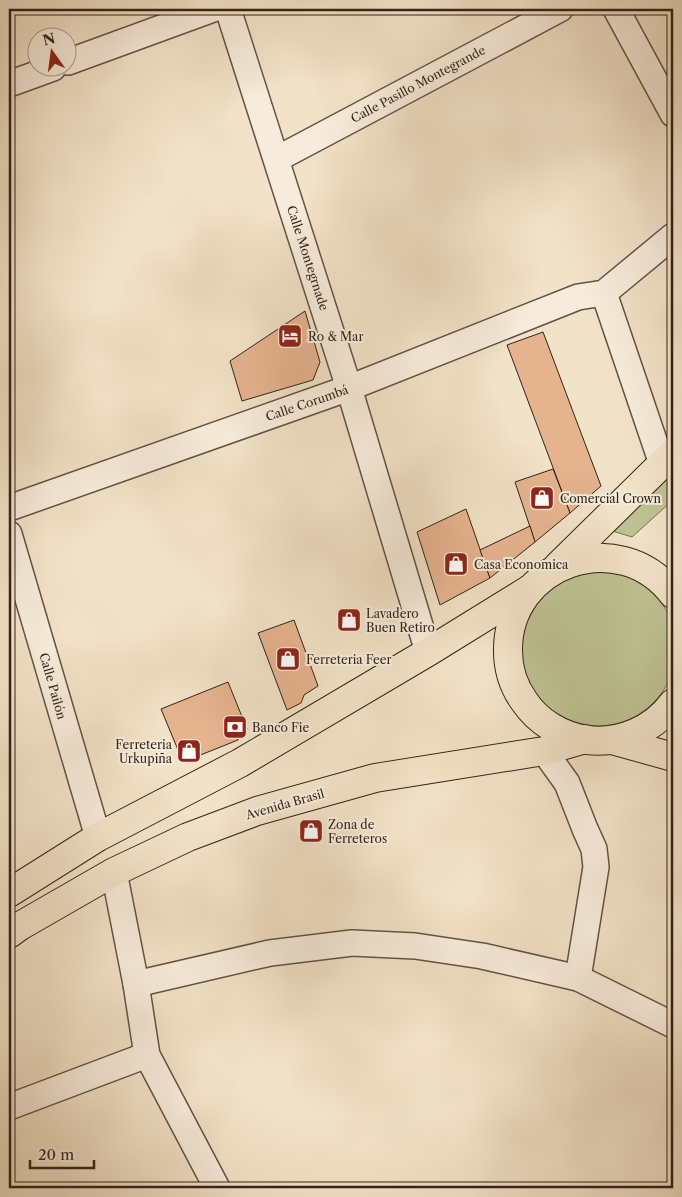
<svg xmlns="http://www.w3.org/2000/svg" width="682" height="1197" viewBox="0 0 682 1197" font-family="'Libre Caslon Text',serif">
  <rect width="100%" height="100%" fill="#f2e2c7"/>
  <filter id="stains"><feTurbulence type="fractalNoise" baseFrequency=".004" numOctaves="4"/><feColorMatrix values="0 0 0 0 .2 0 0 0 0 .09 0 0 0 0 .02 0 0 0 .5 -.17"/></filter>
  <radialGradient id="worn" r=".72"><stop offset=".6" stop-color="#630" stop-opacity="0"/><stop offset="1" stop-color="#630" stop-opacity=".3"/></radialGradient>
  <!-- green -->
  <g fill="#bec293" stroke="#787256">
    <path d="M673 473V500L632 537 609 530Z"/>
    <circle cx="598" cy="648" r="78"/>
  </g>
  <!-- building -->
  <g fill="#e6b38f" stroke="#322318">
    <path d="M305 311 320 362 313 380 242 401 230 361Z"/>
    <path d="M543 332 601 486 570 513 507 345Z"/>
    <path d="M553 469 570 513 535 542 515 482Z"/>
    <path d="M466 509 490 578 440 605 417 532Z"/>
    <path d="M530 526 535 542 490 578 480 550Z"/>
    <path d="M294 620 318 686 304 695 301 703 287 710 258 633Z"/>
    <path d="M228 682 247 729 235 733 238 740 183 762 161 709Z"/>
  </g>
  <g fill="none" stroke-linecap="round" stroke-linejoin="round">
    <defs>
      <g id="minor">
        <path d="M228 9 349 388 428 652"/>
        <path d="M616 9 673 114"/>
        <path d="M68 62 213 9"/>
        <path d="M9 84 53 68"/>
        <path d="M277 159 560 9"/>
        <path d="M604 293 662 464"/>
        <path d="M9 508 349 388 578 297 604 293 673 236"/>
        <path d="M9 534 98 837"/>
        <path d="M544 751 567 783 585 829 594 849 596 867 578 978"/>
        <path d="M114 872 136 984 147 1055 217 1188"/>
        <path d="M136 984 270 953 352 943 415 946 482 956 578 978 673 1025"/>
        <path d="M9 1107 147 1055"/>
      </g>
      <g id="major">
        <path d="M558 566 673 453"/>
        <path d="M673 594C619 524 507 563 508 651 508 669 514 687 524 701 538 722 561 736 587 740 620 744 653 730 673 703"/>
        <path d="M612 740 673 757"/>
        <path d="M9 893 98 837 240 763 428 652 530 589"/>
        <path d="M9 934 20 926 114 872 188 837 257 811 375 778 544 751 585 739"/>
      </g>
    </defs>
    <!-- minor casing -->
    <use href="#minor" stroke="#625344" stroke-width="28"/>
    <!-- major casing -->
    <use href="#major" stroke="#322318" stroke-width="30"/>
    <!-- minor -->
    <use href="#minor" stroke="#f7ecdb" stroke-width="25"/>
    <!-- major -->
    <use href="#major" stroke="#f2e2c7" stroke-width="28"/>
  </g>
  <!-- icons -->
  <defs>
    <symbol id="hotel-square" viewBox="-11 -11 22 22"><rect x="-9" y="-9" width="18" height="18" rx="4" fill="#8f2418" stroke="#f7ecdb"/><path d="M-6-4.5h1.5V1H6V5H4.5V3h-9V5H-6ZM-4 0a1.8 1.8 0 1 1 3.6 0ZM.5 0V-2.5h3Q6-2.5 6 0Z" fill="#fff"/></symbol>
    <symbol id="shop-square" viewBox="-11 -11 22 22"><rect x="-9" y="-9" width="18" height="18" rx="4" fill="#8f2418" stroke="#f7ecdb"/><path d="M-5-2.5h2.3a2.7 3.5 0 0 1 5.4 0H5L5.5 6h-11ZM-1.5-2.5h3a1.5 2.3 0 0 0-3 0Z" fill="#fff"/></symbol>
    <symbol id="bank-square" viewBox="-11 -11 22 22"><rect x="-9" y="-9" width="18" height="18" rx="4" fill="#8f2418" stroke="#f7ecdb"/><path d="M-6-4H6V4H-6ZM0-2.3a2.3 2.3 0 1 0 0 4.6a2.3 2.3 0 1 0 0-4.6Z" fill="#fff"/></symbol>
  </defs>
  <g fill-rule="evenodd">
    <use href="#hotel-square" x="276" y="322" width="28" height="28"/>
    <use href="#shop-square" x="528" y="484" width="28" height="28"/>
    <use href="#shop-square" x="442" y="550" width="28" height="28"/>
    <use href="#shop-square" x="335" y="606" width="28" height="28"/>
    <use href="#shop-square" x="274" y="645" width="28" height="28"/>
    <use href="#bank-square" x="221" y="713" width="28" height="28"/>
    <use href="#shop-square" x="175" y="737" width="28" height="28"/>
    <use href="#shop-square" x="297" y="817" width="28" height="28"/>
  </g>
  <g text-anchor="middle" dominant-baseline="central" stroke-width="4" stroke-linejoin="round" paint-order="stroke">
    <!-- street labels -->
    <g font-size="12" fill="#322318" stroke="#f7ecdb">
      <text transform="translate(418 84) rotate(-28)">Calle Pasillo Montegrande</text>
      <text transform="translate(308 258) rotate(72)">Calle Montegrnade</text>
      <text transform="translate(307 403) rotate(-19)">Calle Corumbá</text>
      <text transform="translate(53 686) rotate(74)">Calle Pailón</text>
      <text transform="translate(285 804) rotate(-16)">Avenida Brasil</text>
    </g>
    <!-- poi labels -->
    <g font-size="12" fill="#322318" stroke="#f7ecdb" text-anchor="start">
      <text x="308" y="336">Ro &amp; Mar</text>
      <text x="560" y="498">Comercial Crown</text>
      <text x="474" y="564">Casa Economica</text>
      <text x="366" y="613">Lavadero<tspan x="366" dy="14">Buen Retiro</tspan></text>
      <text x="306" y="659">Ferreteria Feer</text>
      <text x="252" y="727">Banco Fie</text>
      <text x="172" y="744" text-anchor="end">Ferreteria<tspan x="172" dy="14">Urkupiña</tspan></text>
      <text x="328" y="824">Zona de<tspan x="328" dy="14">Ferreteros</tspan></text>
    </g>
  </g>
  <!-- margin -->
  <rect width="682" height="1197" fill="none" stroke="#f2e2c7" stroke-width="30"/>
  <rect x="10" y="10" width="662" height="1177" fill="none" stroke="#322318" stroke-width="2.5"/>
  <rect x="15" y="15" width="652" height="1167" fill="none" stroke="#322318"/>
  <!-- north arrow -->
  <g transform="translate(52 52) rotate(346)"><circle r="24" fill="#f7ecdb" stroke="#a89c8d"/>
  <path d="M0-4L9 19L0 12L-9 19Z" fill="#8f2418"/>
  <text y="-8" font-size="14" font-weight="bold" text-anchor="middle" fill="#322318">N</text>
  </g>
  <!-- scale -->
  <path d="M30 1160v8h64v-8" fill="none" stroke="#322318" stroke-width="2.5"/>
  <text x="38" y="1160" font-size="15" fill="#322318" stroke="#f7ecdb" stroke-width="4" paint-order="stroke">20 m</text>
  <rect width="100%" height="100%" filter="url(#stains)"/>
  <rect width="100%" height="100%" fill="url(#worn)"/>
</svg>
